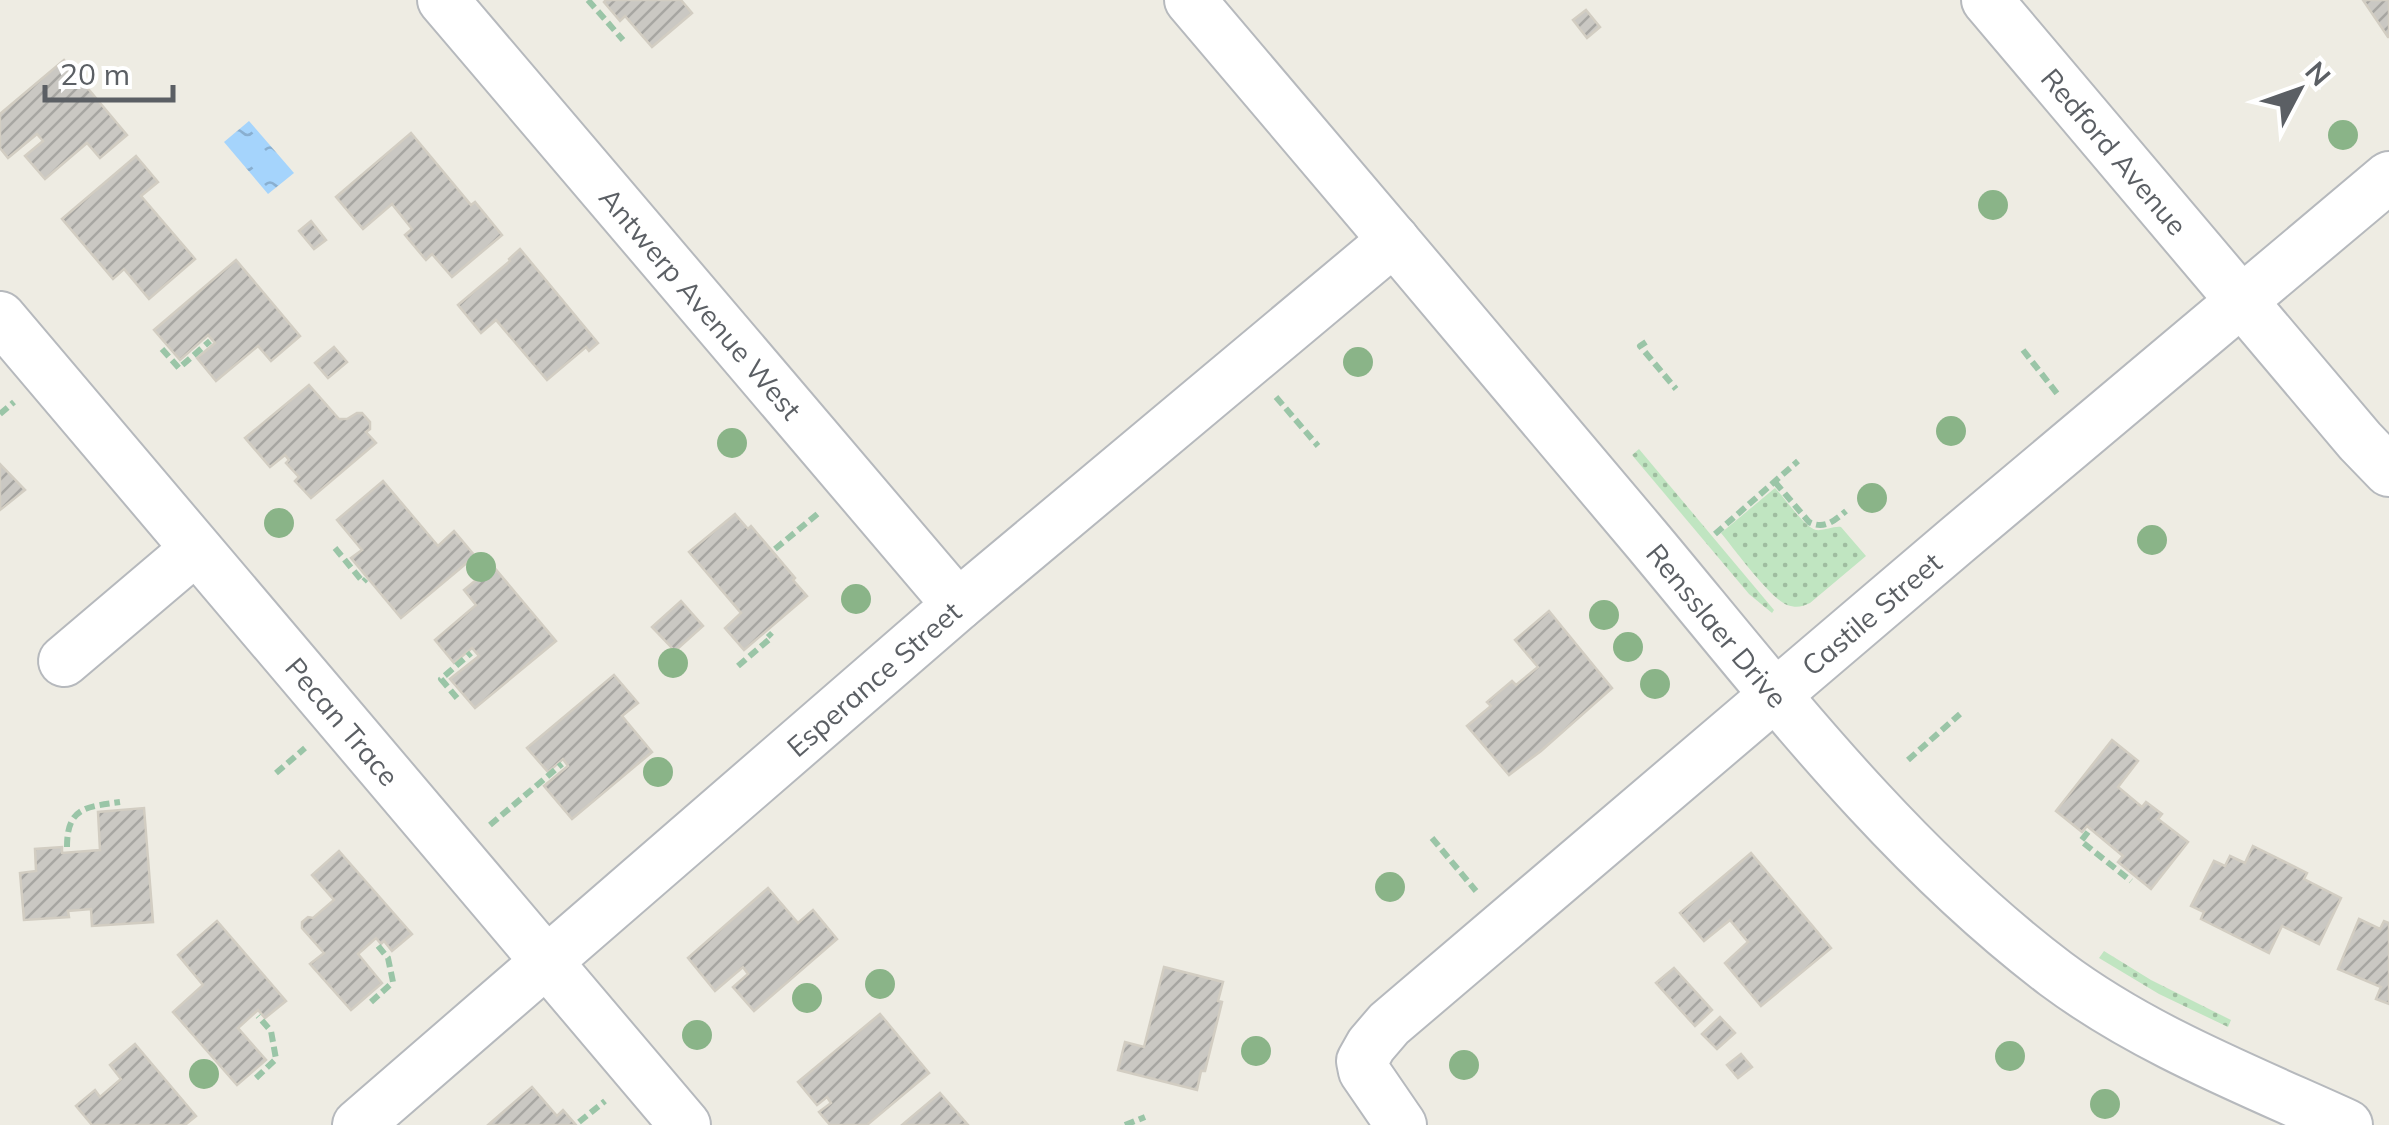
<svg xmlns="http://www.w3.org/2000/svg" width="2389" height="1125" viewBox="0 0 2389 1125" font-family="Mulish,sans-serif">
  <defs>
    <pattern id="grass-dots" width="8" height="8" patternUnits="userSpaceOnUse" patternTransform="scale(2.5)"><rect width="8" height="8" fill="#c0e5c1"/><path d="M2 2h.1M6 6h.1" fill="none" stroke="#9fbda0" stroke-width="1.8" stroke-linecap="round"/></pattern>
    <pattern id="water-ripples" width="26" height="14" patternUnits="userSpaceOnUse" patternTransform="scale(2.5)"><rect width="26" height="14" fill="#a5d4fc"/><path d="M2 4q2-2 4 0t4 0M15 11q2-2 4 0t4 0" fill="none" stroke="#89afd0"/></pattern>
    <pattern id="building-hatch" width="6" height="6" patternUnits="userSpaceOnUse" patternTransform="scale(2.5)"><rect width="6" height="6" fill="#cac8c3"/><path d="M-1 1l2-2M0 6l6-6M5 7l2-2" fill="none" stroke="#a7a6a2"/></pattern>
  </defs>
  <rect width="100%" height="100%" fill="#eeece3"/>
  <!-- grass -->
  <g fill="url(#grass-dots)">
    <path d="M1639 449 1774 610 1772 613 1749 594 1632 455Z"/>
    <path d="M1775 488C1785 498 1804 527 1816 530 1824 531 1833 526 1841 527L1866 556 1810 603C1802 607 1796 608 1787 605 1770 598 1735 550 1721 533Z"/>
    <path d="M2104 951 2151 980 2231 1020 2228 1027 2159 994 2099 958Z"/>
  </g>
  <!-- water -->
  <path fill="url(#water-ripples)" d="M249 121 294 173 268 194 224 142Z"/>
  <!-- building -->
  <g fill="url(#building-hatch)" stroke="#d2cdc2" stroke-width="2.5">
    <path d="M606 0H681L692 13 652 47 625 16 620 21 604 2Z"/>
    <path d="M2363 0H2389V37H2388Z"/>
    <path d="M1586 10 1600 27 1587 38 1573 20Z"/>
    <path d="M64 60 127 135 100 158 87 143 45 179 25 156 43 141 37 134 8 158 0 148V114Z"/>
    <path d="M411 133 471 205 475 202 502 235 452 277 432 254 426 260 405 235 412 229 392 204 363 229 336 197Z"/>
    <path d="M136 156 158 182 141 196 195 259 149 299 124 269 113 279 62 219Z"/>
    <path d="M311 221 326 240 314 249 299 231Z"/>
    <path d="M520 249 598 343 589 351 586 347 547 380 496 320 481 333 458 305 510 261 509 259Z"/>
    <path d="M236 260 300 336 271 361 258 346 216 381 197 358 215 343 208 335 180 360 154 330Z"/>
    <path d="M334 347 347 362 328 378 315 363Z"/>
    <path d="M309 385 339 419H347L357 413H362L370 422V429L366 432 376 443 311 498 295 481 299 477 286 463 289 460 285 455 270 467 245 438Z"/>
    <path d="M0 464 25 490 0 510Z"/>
    <path d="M383 481 438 546 454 531 475 556 401 618 351 558 362 550 337 520Z"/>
    <path d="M735 514 748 529 751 526 795 578 793 580 807 596 744 650 725 628 741 613 689 552Z"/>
    <path d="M493 566 556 641 475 708 450 679 479 656 472 648 454 663 435 640 476 605 464 590Z"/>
    <path d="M681 601 703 626 675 651 652 627Z"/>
    <path d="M1549 611 1612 688 1541 751 1509 775 1467 726 1491 706 1487 702 1512 681 1516 685 1538 667 1515 640Z"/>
    <path d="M614 675 638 703 622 716 652 752 572 819 544 786 568 766 563 759 548 772 527 748Z"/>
    <path d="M2112 740 2138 761 2118 787 2142 807 2146 802 2162 814 2158 819 2188 842 2151 889 2118 862 2123 856 2087 826 2082 832 2056 811Z"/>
    <path d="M144 808 153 922 92 926 91 909 68 911 69 917 24 920 20 873 36 871 35 849 62 847V853L100 850 98 812Z"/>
    <path d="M2253 846 2307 873 2304 879 2341 898 2319 944 2282 926 2269 953 2201 919 2204 912 2191 906 2214 861 2225 866 2230 856 2245 863Z"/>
    <path d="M339 851 412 934 392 951 384 941 381 944 376 938 358 954 382 983 351 1010 310 964 324 953 302 928V922L308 917 313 918 334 900 312 875Z"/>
    <path d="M1751 853 1831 948 1761 1006 1725 963 1748 942 1730 920 1704 941 1680 913Z"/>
    <path d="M768 888 798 923 813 910 837 939 754 1011 733 987 748 974 743 967 715 991 688 958Z"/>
    <path d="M2359 919 2380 929 2384 921 2389 923V1004L2376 999 2381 987 2338 969Z"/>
    <path d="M217 921 286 1001 265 1018 258 1010 238 1028 266 1060 237 1085 173 1012 203 985 178 955Z"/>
    <path d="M1164 967 1223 982 1218 1001 1222 1002 1205 1071H1201L1197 1090 1118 1070 1125 1042 1144 1047Z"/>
    <path d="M1674 968 1712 1010 1695 1026 1656 983Z"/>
    <path d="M880 1014 929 1073 867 1125H830L819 1112 831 1103 827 1097 817 1105 798 1082Z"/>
    <path d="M1720 1017 1735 1033 1717 1049 1702 1034Z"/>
    <path d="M135 1044 196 1116 185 1125H92L76 1106 95 1090 100 1097 121 1079 110 1065Z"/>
    <path d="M1741 1054 1752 1067 1738 1078 1727 1065Z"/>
    <path d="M532 1087 557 1116 563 1110 576 1125H488Z"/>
    <path d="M940 1093 968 1125H902Z"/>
  </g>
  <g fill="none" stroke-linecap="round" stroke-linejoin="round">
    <defs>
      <g id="minor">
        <path id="s1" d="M443 0 958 605"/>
        <path id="s2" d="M1190 0C1342 180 1495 358 1646 539 1773 691 1896 853 2056 974 2143 1039 2248 1080 2347 1125"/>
        <path id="s3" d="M1987 0 2360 441 2389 471"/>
        <path id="s4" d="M0 317 685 1125"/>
        <path d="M64 661 196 549"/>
        <path id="s5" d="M358 1125 958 605 1394 240"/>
        <path id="s6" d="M1401 1125 1364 1071 1362 1061 1371 1045 1389 1024 1956 541 2389 177"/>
      </g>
    </defs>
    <!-- minor casing -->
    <use href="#minor" stroke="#b6b9bd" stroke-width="54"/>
    <!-- path -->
    <g stroke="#9ac5a7" stroke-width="6" stroke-dasharray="10 5" stroke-linecap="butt">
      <path d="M588 0 623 40"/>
      <path d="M1646 342 1640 346 1676 389"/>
      <path d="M162 349 179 368 210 341"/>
      <path d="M2023 350 2059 396"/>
      <path d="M1276 397 1318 446"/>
      <path d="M0 414 14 402"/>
      <path d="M1775 482 1809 522C1824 530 1834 521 1846 511"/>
      <path d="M1715 534 1798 461"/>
      <path d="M335 548 363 582 366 579"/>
      <path d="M775 549 821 511"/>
      <path d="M738 666 772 637 768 633"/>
      <path d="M457 698 441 679 471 653"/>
      <path d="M1908 760 1960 714"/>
      <path d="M276 773 305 748"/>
      <path d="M490 825 562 764"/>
      <path d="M2088 832 2081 841 2131 881"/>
      <path d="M1432 838 1476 891"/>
      <path d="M67 847C67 807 86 807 120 802"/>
      <path d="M371 1002 393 982 388 958 375 942"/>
      <path d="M256 1078 276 1059 271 1031 258 1016"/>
      <path d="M579 1122 605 1101"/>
      <path d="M1125 1125 1145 1117"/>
    </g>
    <!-- minor -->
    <use href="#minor" stroke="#fff" stroke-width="50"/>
  </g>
  <!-- trees -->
  <g fill="#8ab488">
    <circle cx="2343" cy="135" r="15"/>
    <circle cx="1993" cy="205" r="15"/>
    <circle cx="1358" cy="362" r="15"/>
    <circle cx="1951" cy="431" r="15"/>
    <circle cx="732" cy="443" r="15"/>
    <circle cx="1872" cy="498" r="15"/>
    <circle cx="279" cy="523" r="15"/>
    <circle cx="2152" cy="540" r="15"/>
    <circle cx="481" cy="567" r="15"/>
    <circle cx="856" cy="599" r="15"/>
    <circle cx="1604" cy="615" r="15"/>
    <circle cx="1628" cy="647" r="15"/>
    <circle cx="673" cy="663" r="15"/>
    <circle cx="1655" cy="684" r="15"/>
    <circle cx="658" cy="772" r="15"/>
    <circle cx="1390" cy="887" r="15"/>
    <circle cx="880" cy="984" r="15"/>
    <circle cx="807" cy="998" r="15"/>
    <circle cx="697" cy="1035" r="15"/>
    <circle cx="1256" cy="1051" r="15"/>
    <circle cx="2010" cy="1056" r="15"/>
    <circle cx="1464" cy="1065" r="15"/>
    <circle cx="204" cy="1074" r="15"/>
    <circle cx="2105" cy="1104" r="15"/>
  </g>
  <g text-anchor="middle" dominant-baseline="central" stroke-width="8" stroke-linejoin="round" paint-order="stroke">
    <!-- street labels -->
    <g font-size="28" fill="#5b5f64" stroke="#fff">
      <text stroke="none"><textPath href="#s3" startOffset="198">Redford Avenue</textPath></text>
      <text stroke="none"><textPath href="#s1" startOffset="398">Antwerp Avenue West</textPath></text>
      <text stroke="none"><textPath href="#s6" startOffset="755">Castile Street</textPath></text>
      <text stroke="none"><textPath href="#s2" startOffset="818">Rensslaer Drive</textPath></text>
      <text stroke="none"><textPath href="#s5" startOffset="682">Esperance Street</textPath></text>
      <text stroke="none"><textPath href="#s4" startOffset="530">Pecan Trace</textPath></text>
    </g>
  </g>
  <!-- north arrow -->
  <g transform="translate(2299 90) rotate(49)" stroke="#ffffff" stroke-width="8" paint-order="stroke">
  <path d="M0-8L18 38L0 25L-18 38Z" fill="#5b5f64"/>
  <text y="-15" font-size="28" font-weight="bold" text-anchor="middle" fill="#5b5f64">N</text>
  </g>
  <!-- scale -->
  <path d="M45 85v15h128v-15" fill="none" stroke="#5b5f64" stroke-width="5"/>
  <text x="60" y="85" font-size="30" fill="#5b5f64" stroke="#ffffff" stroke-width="8" paint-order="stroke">20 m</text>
</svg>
